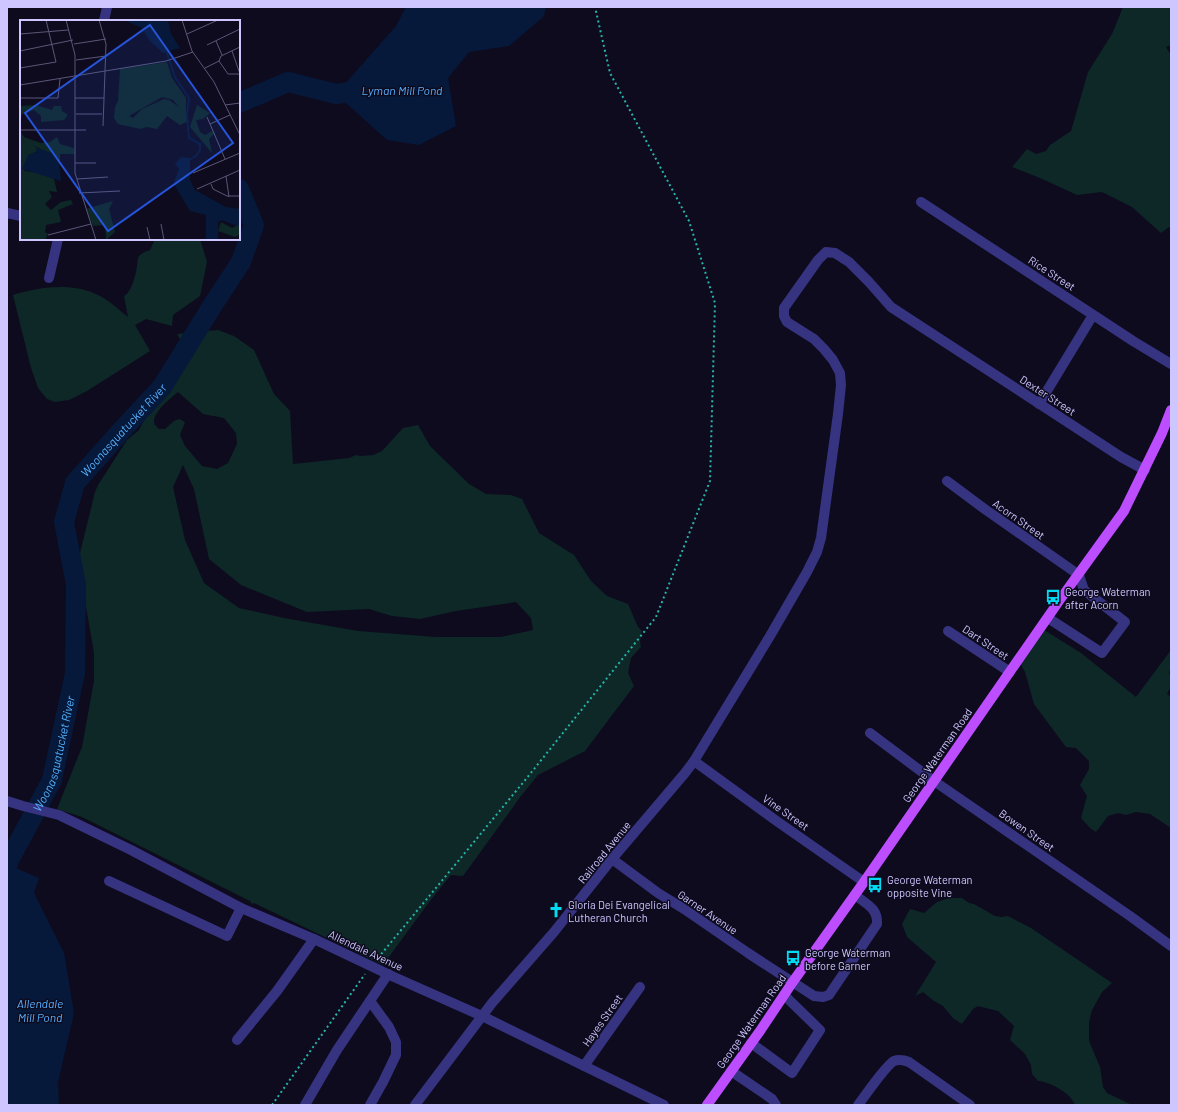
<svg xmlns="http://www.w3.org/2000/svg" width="1178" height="1112" viewBox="0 0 1178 1112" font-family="Barlow,sans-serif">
  <rect width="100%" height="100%" fill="#0e0b1e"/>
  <!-- green -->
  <g fill="#0d2827" fill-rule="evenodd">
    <path d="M1123 7H1171V45L1166 47 1171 55V228L1169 227 1161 233 1132 207 1102 192 1077 195 1040 178 1012 167 1027 149 1036 154 1046 151 1050 145 1071 131 1088 72 1112 34Z"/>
    <path d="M155 239H200L207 262 200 296 173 315 172 326 146 319 135 325 150 351 87 391 69 400 55 402 47 399 38 388 31 368 13 295C40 287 72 282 98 295 109 300 118 309 128 317L124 296C131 292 134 280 136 272 139 259 134 255 150 250Z"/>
    <path d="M218 330 234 336 254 350 274 394 290 411 293 464 349 458 356 455 360 456 373 455 382 451 403 428 418 425 430 446 469 484 486 494 511 495 522 499 539 533 574 555 591 581 607 596 628 604 638 627 642 631 640 641 641 647 631 658 628 673 634 686 585 751 538 775 521 796 463 876 451 875 430 901 383 965 254 903 252 904 250 901 82 817 57 809 82 747 94 681V653L81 578 80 553 95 492 98 485 127 440 139 430 146 416 177 381 183 345 177 334ZM178 392 203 414 224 418 236 433 237 444 228 463 217 469 202 466 185 446 180 435 185 422 179 419 174 421 165 429H159C159 429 155 425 155 425 149 415 171 398 178 392ZM183 465 194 489 209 559 241 585 307 612 369 609 392 616 420 619 456 611 516 602 531 618 533 630 501 637H436L358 631 284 618 239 608 204 583 185 540 173 487Z"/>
    <path d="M1041 628 1081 653 1136 697 1171 650V666L1169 673 1171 678V686L1167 694 1171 697V828L1150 814 1136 812 1126 815 1118 813 1108 816 1096 832 1090 828 1081 818 1087 796 1080 785 1089 769V761L1076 748 1066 747 1034 704 1025 672 1019 661Z"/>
    <path d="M949 898H962L969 903 974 904 995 916 1002 917 1008 916 1031 928 1112 983 1102 992 1092 1010 1089 1022V1041L1100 1067 1103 1087 1107 1093 1132 1105H1075C1071 1093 1050 1082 1038 1081L1032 1074 1031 1065 1025 1054 1010 1040 1014 1026 998 1011 978 1006 973 1009 962 1024 953 1018 943 1006 934 1001 923 992 915 996 936 962 907 937 902 924 910 909 924 913 937 902Z"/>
  </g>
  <!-- water -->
  <g fill="#06193b">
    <path d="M406 7H546L544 16 509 46 469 52 448 78 456 126 419 145 387 140 336 94 396 26Z"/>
    <path d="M7 864 39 878 34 893 64 953 74 1013 58 1082 59 1105H7Z"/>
  </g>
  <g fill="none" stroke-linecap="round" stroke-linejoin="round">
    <!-- river -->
    <g stroke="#06193b" stroke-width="20">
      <path d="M239 103 288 82 336 94 363 90"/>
      <path id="s1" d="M7 872V864L52 780 75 673 76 585 64 522 75 483 122 430 162 387 214 303 241 262 254 225 239 189"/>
    </g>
    <!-- path -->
    <g stroke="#26b4ac" stroke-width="2" stroke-dasharray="2 3" stroke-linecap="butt">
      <path d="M378 958 526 779 656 617 710 481 715 303 689 221 610 73 595 7"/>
      <path d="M272 1105 365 974"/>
    </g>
    <!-- minor -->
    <g stroke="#363380" stroke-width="10">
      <path d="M104 21 107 7"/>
      <path d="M921 202 1133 341 1171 364"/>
      <path d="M7 213 21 216"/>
      <path d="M49 278 58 239"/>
      <path d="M1039 404 1093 315"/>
      <path d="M947 481 986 510 1079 575 1084 590 1125 622 1102 653 1048 618"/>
      <path d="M948 631 1010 672"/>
      <path d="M870 733 934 781 1130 916 1171 946"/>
      <path d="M694 761 778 822 864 882"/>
      <path d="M7 801 23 806 59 815 131 850 241 908 314 939 394 977 482 1016 664 1105"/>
      <path d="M612 859 658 893 684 909 748 953 814 996 823 997 829 995 877 924C878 908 866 904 855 895"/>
      <path d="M109 881 227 936 241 908"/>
      <path d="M370 1001 389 1027 396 1042V1055L383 1082 370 1105"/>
      <path d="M237 1040 277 991 314 939"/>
      <path d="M751 1043 792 1073 820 1030 784 995"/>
      <path d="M584 1066 640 987"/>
      <path d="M731 1071 772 1099 776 1105"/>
      <path d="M305 1105 337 1050 388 974"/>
      <path d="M415 1105 492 1003 554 932 612 859 685 773 694 761 770 636 807 572 817 552 821 538 838 414 841 385 840 373 833 360 824 349 814 339 787 322 784 316V308L818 260 826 252 835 253 849 262 869 282 891 307 1121 457 1145 470"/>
      <path d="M858 1105C865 1096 886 1065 894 1061 899 1059 904 1060 909 1062L970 1105"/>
    </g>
    <!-- major -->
    <path stroke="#bd4eff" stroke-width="10" d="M707 1105 760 1031 792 983 864 882 1059 601 1124 511 1162 433 1171 410"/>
  </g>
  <!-- icons -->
  <defs>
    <symbol id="bus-bare" viewBox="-9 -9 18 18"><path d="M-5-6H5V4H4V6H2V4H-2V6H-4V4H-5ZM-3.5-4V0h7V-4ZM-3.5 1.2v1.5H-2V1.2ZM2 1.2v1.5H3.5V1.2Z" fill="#00daf2" stroke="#0e0b1e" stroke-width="2.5" paint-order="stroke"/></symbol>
    <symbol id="church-bare" viewBox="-9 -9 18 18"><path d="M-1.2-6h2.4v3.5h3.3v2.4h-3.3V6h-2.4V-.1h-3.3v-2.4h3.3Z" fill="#00daf2" stroke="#0e0b1e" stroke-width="2.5" paint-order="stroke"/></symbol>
  </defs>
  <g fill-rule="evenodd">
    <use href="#bus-bare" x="1042" y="586" width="22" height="22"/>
    <use href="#bus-bare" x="864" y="874" width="22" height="22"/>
    <use href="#church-bare" x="545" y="899" width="22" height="22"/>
    <use href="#bus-bare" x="782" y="947" width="22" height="22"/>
  </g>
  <g text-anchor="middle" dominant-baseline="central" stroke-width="3" stroke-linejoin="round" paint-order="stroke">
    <!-- street labels -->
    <g font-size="11" fill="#cec7ff" stroke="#0e0b1e">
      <text transform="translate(1052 273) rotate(33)">Rice Street</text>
      <text transform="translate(1048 395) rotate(33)">Dexter Street</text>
      <text transform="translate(1019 519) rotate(35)">Acorn Street</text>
      <text transform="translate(986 642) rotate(34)">Dart Street</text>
      <text transform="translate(937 755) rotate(-55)">George Waterman Road</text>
      <text transform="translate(786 812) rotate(35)">Vine Street</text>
      <text transform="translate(1027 830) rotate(35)">Bowen Street</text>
      <text transform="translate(604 852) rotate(-51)">Railroad Avenue</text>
      <text transform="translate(708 912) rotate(34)">Garner Avenue</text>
      <text transform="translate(366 950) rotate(25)">Allendale Avenue</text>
      <text transform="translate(602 1020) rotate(-55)">Hayes Street</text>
      <text transform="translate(751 1021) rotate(-55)">George Waterman Road</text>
    </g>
    <!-- poi labels -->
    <g font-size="11" fill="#cec7ff" stroke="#0e0b1e" text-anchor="start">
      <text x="1065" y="591">George Waterman<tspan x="1065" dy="13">after Acorn</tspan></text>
      <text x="887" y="879">George Waterman<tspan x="887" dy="13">opposite Vine</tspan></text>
      <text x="568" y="904">Gloria Dei Evangelical<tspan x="568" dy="13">Lutheran Church</tspan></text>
      <text x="805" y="952">George Waterman<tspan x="805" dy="13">before Garner</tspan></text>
    </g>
    <!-- water labels -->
    <g font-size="12" font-style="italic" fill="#55b0ff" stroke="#0e0b1e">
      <text x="402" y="90">Lyman Mill Pond</text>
      <text stroke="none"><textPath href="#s1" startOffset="477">Woonasquatucket River</textPath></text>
      <text stroke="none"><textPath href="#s1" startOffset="129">Woonasquatucket River</textPath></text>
      <text x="40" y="1003">Allendale<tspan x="40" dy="14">Mill Pond</tspan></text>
    </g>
  </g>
  <!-- overview -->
  <g transform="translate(20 20)">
    <rect width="220" height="220" fill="#0e0b1e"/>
    <path d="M147 42 152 58 166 78V96L169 101 160 105 147 96 137 109 127 107 120 109 98 104 94 98 95 87 98 81 100 49ZM142 77 153 80 159 87 149 80 144 79 122 89 113 98 109 96ZM16 85 32 90 34 86H41L42 91 48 95 44 100 21 102V96L14 90 2 94 0 102V86ZM177 85 190 93 183 99 176 100 180 112 185 115 192 111 194 114 189 119 192 133 170 107ZM0 110 4 117 21 123 30 122 37 117 40 124 54 128 55 134H40V143L37 137 12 125 17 128 16 132 11 134 3 148 5 151 21 153 34 159 37 172 29 171 32 177 25 184 31 190 41 182 51 180 53 184 38 190 41 202 26 205 25 212 28 214 25 220H0ZM93 181 89 189 95 212 86 220 85 205 73 206 66 189ZM201 202 212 208 220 204 219 215 215 217 198 211Z" fill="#0d2827" fill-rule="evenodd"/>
    <path d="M104 0H148L151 14 160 28 143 33 130 21 122 8ZM17 128 34 134 39 140 41 161 2 149 8 135 16 132ZM161 137 170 138V160L175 170 206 187 220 189V204L217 206 202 200 198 202V220H186V195L170 191 155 166 154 162 159 149 155 144Z" fill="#06193b"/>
    <path fill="none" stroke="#06193b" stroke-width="2" d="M146 30 155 57 169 78 167 94 169 118 180 124V130L176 136 169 140"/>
    <path fill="none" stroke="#5b5678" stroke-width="1" d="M46 0 55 35V153L76 220M79 0 86 24 83 106M162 0 172 31 194 62 220 115M0 14 48 10M167 14 198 0M196 21 202 35M54 24 86 19M187 25 220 9M0 31 53 20M212 31 220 54M56 40 86 36M199 41 208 54H220M0 48 36 42 26 0M185 48 199 41 201 36 220 27M0 65 146 41 173 32M0 78H38L40 59M55 78H84M205 85 220 83M56 94H82M187 97 205 139M190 104 210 95M1 110H66M55 143H76M173 153 220 133M206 156 209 177M57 159 88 157M191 164 193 169 207 176H220M177 169 220 150M59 173 100 171M141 204 144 220M127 207 130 220M28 215 71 204"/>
    <path fill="#2654da" fill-opacity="0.15" stroke="#2654da" stroke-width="2" d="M130 5 213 123 88 211 5 93Z"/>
    <rect width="220" height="220" fill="none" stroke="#cec7ff" stroke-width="2"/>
  </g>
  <!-- border -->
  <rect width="1178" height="1112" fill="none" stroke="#cec7ff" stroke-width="16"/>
</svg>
